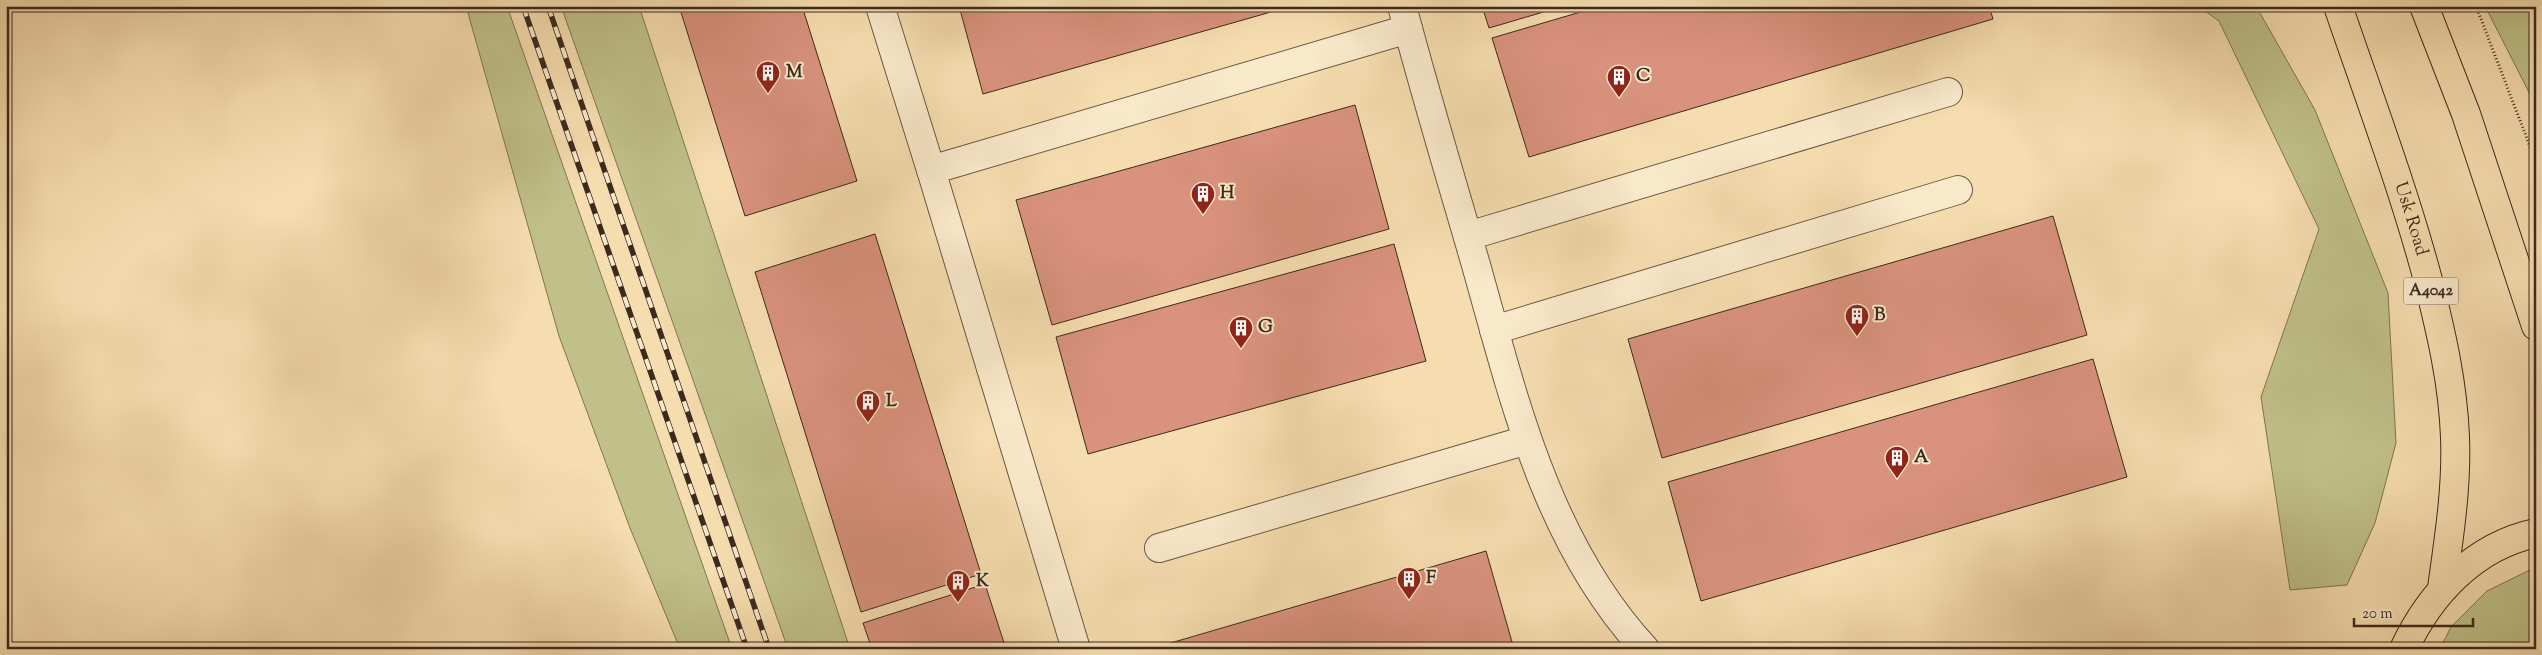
<svg xmlns="http://www.w3.org/2000/svg" width="2542" height="655" viewBox="0 0 2542 655" font-family="'Sorts Mill Goudy',serif">
  <rect width="100%" height="100%" fill="#f6ddaf"/>
  <filter id="stains"><feTurbulence type="fractalNoise" baseFrequency=".004" numOctaves="4"/><feColorMatrix values="0 0 0 0 .2 0 0 0 0 .09 0 0 0 0 .02 0 0 0 .5 -.17"/></filter>
  <radialGradient id="worn" r=".72"><stop offset=".6" stop-color="#630" stop-opacity="0"/><stop offset="1" stop-color="#630" stop-opacity=".3"/></radialGradient>
  <!-- green -->
  <g fill="#c0c088" stroke="#7e7554">
    <path d="M466 6H507L732 649H680L630 528 559 336Z"/>
    <path d="M561 6H639L850 649H788Z"/>
    <path d="M2198 6H2256L2315 110 2388 293 2396 443 2375 523 2347 585 2290 590 2261 397 2319 229 2219 21Z"/>
    <path d="M2485 6H2536V106Z"/>
    <path d="M2536 567V649H2440L2451 627 2487 591Z"/>
  </g>
  <!-- building -->
  <g fill="#d9927d" stroke="#3c2a1f">
    <path d="M679 6H802L857 181 745 216Z"/>
    <path d="M959 6H1292L983 94Z"/>
    <path d="M1482 6H1564L1489 28Z"/>
    <path d="M1601 6H1989L1993 19 1529 157 1492 38Z"/>
    <path d="M1355 105 1389 229 1052 325 1016 200Z"/>
    <path d="M2053 216 2087 335 1662 458 1628 339Z"/>
    <path d="M875 234 981 574 861 612 755 272Z"/>
    <path d="M1394 244 1426 361 1088 454 1056 337Z"/>
    <path d="M2093 359 2127 477 1701 601 1668 482Z"/>
    <path d="M1486 551 1514 649H1150Z"/>
    <path d="M985 584 1006 649H872L863 623Z"/>
  </g>
  <g fill="none" stroke-linecap="round" stroke-linejoin="round">
    <defs>
      <g id="minor">
        <path d="M880 6 931 170"/>
        <path d="M1402 6C1425 93 1451 179 1476 265 1514 400 1547 543 1645 649"/>
        <path d="M1468 236 1948 92"/>
        <path d="M1494 330 1958 190"/>
        <path d="M1159 548 1527 440"/>
        <path d="M1076 649 931 170 1408 29"/>
      </g>
      <g id="highway">
        <path id="s1" d="M2338 6C2369 97 2403 187 2428 280 2441 332 2453 383 2455 437 2457 488 2449 537 2442 588"/>
        <path d="M2424 6 2466 114 2536 326"/>
        <path d="M2404 649C2430 594 2474 546 2536 533"/>
      </g>
    </defs>
    <!-- minor casing -->
    <use href="#minor" stroke="#6a5743" stroke-width="30"/>
    <!-- highway casing -->
    <use href="#highway" stroke="#3c2a1f" stroke-width="30"/>
    <!-- path -->
    <path stroke="#3c2a1f" stroke-width="3" stroke-dasharray="1 2.5" stroke-linecap="butt" d="M2476 6 2536 162"/>
    <!-- minor -->
    <use href="#minor" stroke="#f9e9cb" stroke-width="28"/>
    <!-- highway -->
    <use href="#highway" stroke="#f6ddaf" stroke-width="28"/>
    <defs>
      <g id="rail">
        <path d="M523 6 747 649"/>
        <path d="M548 6 769 649"/>
      </g>
    </defs>
    <!-- rail casing -->
    <use href="#rail" stroke="#3c2a1f" stroke-width="5.5"/>
    <!-- rail -->
    <use href="#rail" stroke="#f9e9cb" stroke-width="4" stroke-dasharray="11" stroke-linecap="butt"/>
  </g>
  <!-- icons -->
  <defs>
    <symbol id="building-pin" viewBox="-11 -11 22 30"><path d="M0 17L-7.5 6A9.5 9.5 0 1 1 7.5 6Z" fill="#8f2418" stroke="#f9e9cb"/><path d="M-4-6H4V6H1V3H-1V6H-4ZM-2.5-4.3h1.7v1.8h-1.7ZM.8-4.3h1.7v1.8H.8ZM-2.5-1h1.7V.8h-1.7ZM.8-1h1.7V.8H.8Z" fill="#fff"/></symbol>
  </defs>
  <g fill-rule="evenodd">
    <use href="#building-pin" x="754" y="59" width="28" height="38"/>
    <use href="#building-pin" x="1605" y="63" width="28" height="38"/>
    <use href="#building-pin" x="1189" y="180" width="28" height="38"/>
    <use href="#building-pin" x="1843" y="302" width="28" height="38"/>
    <use href="#building-pin" x="1227" y="314" width="28" height="38"/>
    <use href="#building-pin" x="854" y="388" width="28" height="38"/>
    <use href="#building-pin" x="1883" y="444" width="28" height="38"/>
    <use href="#building-pin" x="1395" y="565" width="28" height="38"/>
    <use href="#building-pin" x="944" y="568" width="28" height="38"/>
  </g>
  <g text-anchor="middle" dominant-baseline="central" stroke-width="4" stroke-linejoin="round" paint-order="stroke">
    <!-- shield labels -->
    <rect fill="#f9e9cb" stroke="#756353" stroke-width="1" x="2403.5" y="277.5" width="55" height="27" rx="4"/>
    <g font-size="16" font-weight="bold" fill="#3c2a1f">
      <text x="2431" y="291">A4042</text>
    </g>
    <!-- poi labels -->
    <g font-size="18" font-weight="bold" fill="#3c2a1f" stroke="#f9e9cb" text-anchor="start">
      <text x="786" y="73">M</text>
      <text x="1636" y="77">C</text>
      <text x="1220" y="194">H</text>
      <text x="1874" y="316">B</text>
      <text x="1258" y="328">G</text>
      <text x="886" y="402">L</text>
      <text x="1914" y="458">A</text>
      <text x="1426" y="579">F</text>
      <text x="976" y="582">K</text>
    </g>
    <!-- street labels -->
    <g font-size="18" fill="#3c2a1f" stroke="#f9e9cb">
      <text stroke="none"><textPath href="#s1" startOffset="225">Usk Road</textPath></text>
    </g>
  </g>
  <!-- margin -->
  <rect width="2542" height="655" fill="none" stroke="#f6ddaf" stroke-width="25"/>
  <rect x="8" y="8" width="2527" height="640" fill="none" stroke="#3c2a1f" stroke-width="2.5"/>
  <rect x="12" y="12" width="2517" height="630" fill="none" stroke="#3c2a1f"/>
  <!-- scale -->
  <path d="M2354 618v8h119v-8" fill="none" stroke="#3c2a1f" stroke-width="2.5"/>
  <text x="2362" y="618" font-size="15" fill="#3c2a1f" stroke="#f9e9cb" stroke-width="4" paint-order="stroke">20 m</text>
  <rect width="100%" height="100%" filter="url(#stains)"/>
  <rect width="100%" height="100%" fill="url(#worn)"/>
</svg>
